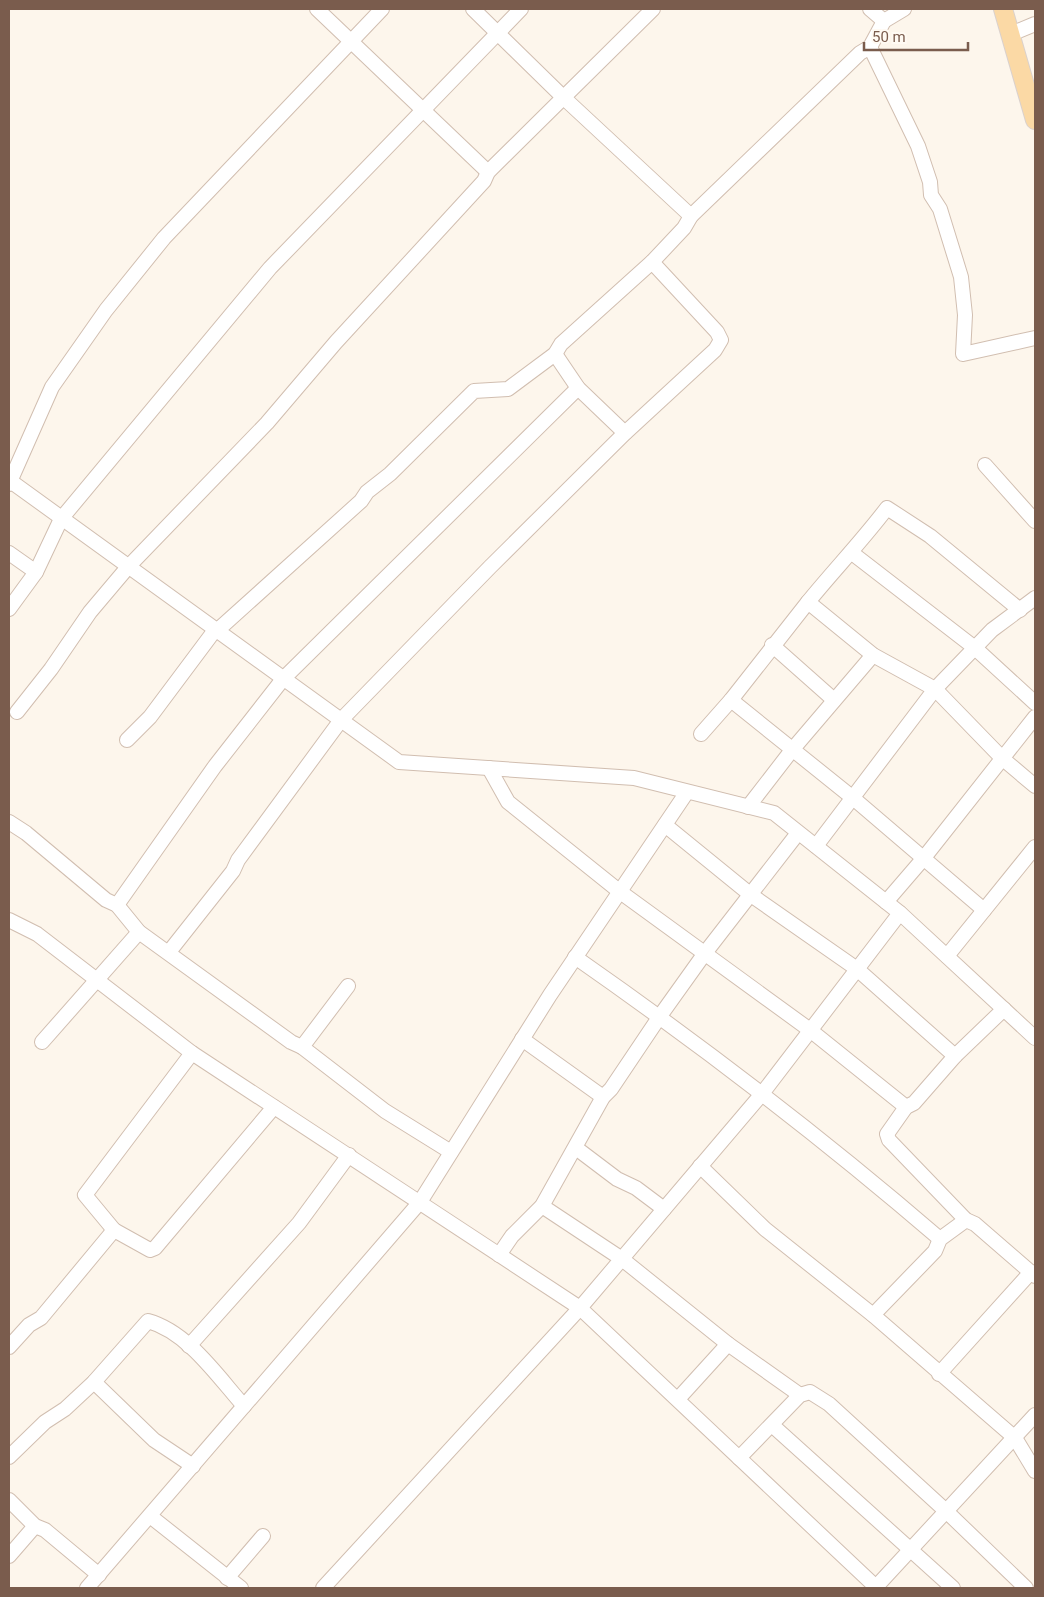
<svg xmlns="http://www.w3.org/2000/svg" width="1044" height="1597" viewBox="0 0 1044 1597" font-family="Roboto,sans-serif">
  <rect width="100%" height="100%" fill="#fdf6ec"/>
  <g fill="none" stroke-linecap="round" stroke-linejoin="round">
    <defs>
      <g id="minor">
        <path d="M317 9 488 172"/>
        <path d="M473 9 564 98 691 216"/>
        <path d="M870 9 884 21"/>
        <path d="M1011 34 1035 24"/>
        <path d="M870 47 918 146 930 182 931 195 940 209 961 277 965 315 963 354 1035 338"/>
        <path d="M555 354 578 388 625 433"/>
        <path d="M985 465 1035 521"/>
        <path d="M9 480 399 762 634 778 774 813 900 913 1035 1038"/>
        <path d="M9 484 52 387 106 310 164 238 382 9"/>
        <path d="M9 553 36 572"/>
        <path d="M852 553 975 648 1035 703"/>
        <path d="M808 602C834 570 862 541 887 508L930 536 1020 610"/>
        <path d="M9 609 36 572 61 519 270 268 521 9"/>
        <path d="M772 645 834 700"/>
        <path d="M731 700 853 798 984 910"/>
        <path d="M17 712 51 669 90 612 128 567 267 423 336 342 484 181 488 172 653 9"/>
        <path d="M701 734 731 700 808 602 873 655 935 689 1003 759 1035 786"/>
        <path d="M127 740 150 717 215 630 220 628 361 501 367 492 390 474 474 391 508 389 555 354 561 344 652 262 684 228 691 216 860 53 870 47 884 21 904 9"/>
        <path d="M489 768 508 802 619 891 810 1030 906 1107"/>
        <path d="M748 807 792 750 873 655"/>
        <path d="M9 822 26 833 106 900 117 905 139 932 291 1042 302 1047 385 1111 451 1152"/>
        <path d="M665 825 751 895 857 969 955 1056"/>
        <path d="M816 846 935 689 992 630 1035 598"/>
        <path d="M886 902 923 859 1035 717"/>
        <path d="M117 905 215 766 283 679 578 388"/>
        <path d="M9 920 37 934 192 1053 580 1308 877 1588"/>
        <path d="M169 952 233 871 238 860 341 720 490 567 625 433 715 350 721 340 717 332 652 262"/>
        <path d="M947 956 1035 847"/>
        <path d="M575 957C701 1045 824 1139 940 1239"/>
        <path d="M1004 1009 955 1056 914 1103 906 1107 887 1134 889 1140 966 1220 975 1224 1035 1276"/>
        <path d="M522 1039 603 1097"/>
        <path d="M42 1042 139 932"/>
        <path d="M302 1047 348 986"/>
        <path d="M192 1053 85 1195 114 1230 150 1250 155 1248 274 1107"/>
        <path d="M576 1148 617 1179 636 1188 664 1209"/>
        <path d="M700 1166 765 1229 873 1315 1015 1438 1035 1471"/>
        <path d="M542 1206 622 1259 728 1344 800 1395"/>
        <path d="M499 1255 512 1236 542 1206 603 1097 611 1089 660 1016 705 953 798 833"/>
        <path d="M873 1315 935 1251 940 1239 966 1220"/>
        <path d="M189 1346 299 1223 349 1155"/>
        <path d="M9 1347 29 1325 41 1318 114 1230"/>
        <path d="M939 1374 1031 1272"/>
        <path d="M94 1382 154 1440 193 1466"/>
        <path d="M678 1399 728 1344"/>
        <path d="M772 1425 953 1588"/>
        <path d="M9 1457 45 1422 65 1409 94 1382 148 1321C188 1332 218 1377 244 1406"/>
        <path d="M739 1458 800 1395 810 1392 829 1404 946 1511 1026 1588"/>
        <path d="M9 1500 35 1526 45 1530 99 1575"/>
        <path d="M150 1516 241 1588"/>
        <path d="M9 1556 35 1526"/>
        <path d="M227 1578 263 1536"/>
        <path d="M87 1588 420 1202 550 995 687 792"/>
        <path d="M323 1588 580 1308 761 1095 900 913"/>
        <path d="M875 1588 1035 1415"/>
      </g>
      <path id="major" d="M1003 9 1035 120"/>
    </defs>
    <!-- minor casing -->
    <use href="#minor" stroke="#d1beb0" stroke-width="16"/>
    <!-- major casing -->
    <use href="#major" stroke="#dad1cd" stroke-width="20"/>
    <!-- minor -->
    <use href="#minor" stroke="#fff" stroke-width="14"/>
    <!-- major -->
    <use href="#major" stroke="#fbd9a5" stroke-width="18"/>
  </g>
  <!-- border -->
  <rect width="1044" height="1597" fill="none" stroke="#7a5c4d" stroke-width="20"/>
  <!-- scale -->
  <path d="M864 42v8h104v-8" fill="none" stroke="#7a5c4d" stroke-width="2.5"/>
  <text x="872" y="42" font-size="15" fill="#7a5c4d" stroke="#fffaf3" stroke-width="4" paint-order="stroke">50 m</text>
</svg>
